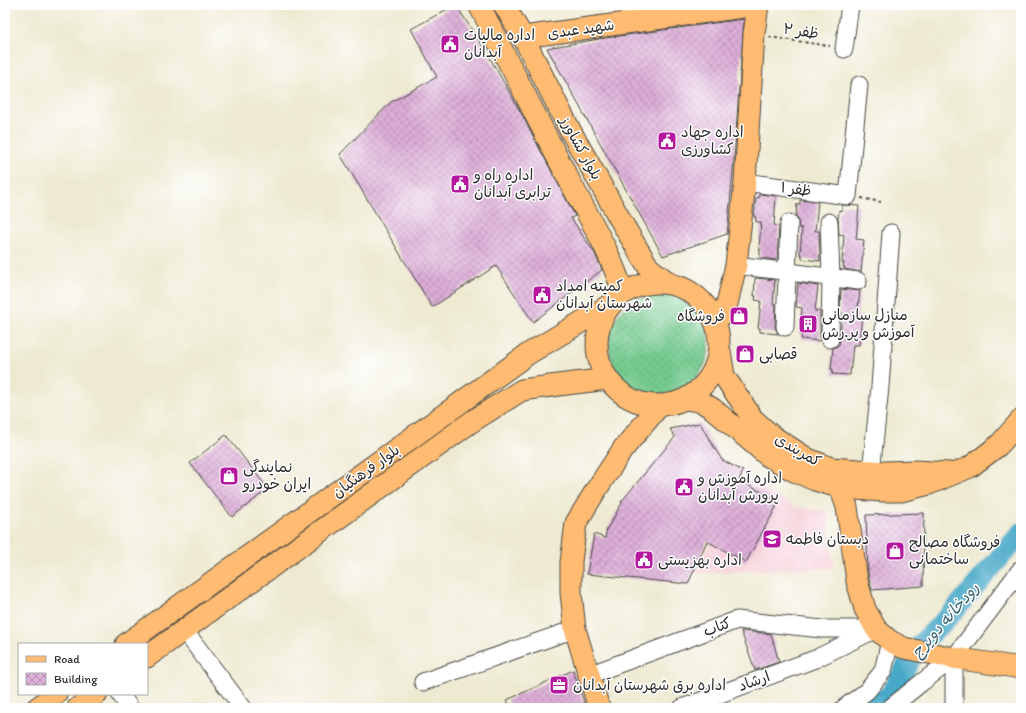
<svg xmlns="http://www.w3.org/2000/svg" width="1026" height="713" viewBox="0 0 1026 713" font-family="Itim,'Playpen Sans Arabic',sans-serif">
  <defs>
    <pattern id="grass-dots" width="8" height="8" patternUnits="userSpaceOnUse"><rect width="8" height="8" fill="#73ca8f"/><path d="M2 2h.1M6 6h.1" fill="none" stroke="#5fa475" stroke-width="1.8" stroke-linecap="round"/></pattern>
    <pattern id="building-cross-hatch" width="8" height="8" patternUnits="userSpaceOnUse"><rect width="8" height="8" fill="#deafd9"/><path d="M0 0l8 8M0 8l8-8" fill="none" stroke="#b48fb0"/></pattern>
  </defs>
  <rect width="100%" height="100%" fill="#fff"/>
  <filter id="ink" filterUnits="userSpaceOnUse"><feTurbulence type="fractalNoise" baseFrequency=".025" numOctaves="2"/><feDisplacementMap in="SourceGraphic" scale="8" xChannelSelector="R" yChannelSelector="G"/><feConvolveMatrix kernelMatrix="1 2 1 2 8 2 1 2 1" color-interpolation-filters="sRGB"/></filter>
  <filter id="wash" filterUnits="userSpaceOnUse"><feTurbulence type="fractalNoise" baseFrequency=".012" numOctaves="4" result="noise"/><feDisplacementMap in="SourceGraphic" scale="16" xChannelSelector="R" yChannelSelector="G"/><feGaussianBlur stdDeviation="0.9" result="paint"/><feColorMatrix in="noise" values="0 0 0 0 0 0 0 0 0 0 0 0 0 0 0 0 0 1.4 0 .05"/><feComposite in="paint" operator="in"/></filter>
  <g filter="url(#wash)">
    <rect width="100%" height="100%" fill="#eeead1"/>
    <!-- built -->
    <path fill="#f6cfd8" d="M746 478 796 507 828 511 834 568 694 573Z"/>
    <!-- grass -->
    <circle fill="url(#grass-dots)" stroke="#4f7a5d" cx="659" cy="344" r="50"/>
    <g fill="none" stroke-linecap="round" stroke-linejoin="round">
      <!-- river -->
      <path stroke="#47a8c7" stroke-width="21" d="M871 708 891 694 916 649 953 612 1021 533"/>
    </g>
    <g id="blocks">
      <!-- building -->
      <g fill="url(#building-cross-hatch)">
        <path d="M455 5H456L490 58 521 113 575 216 571 218 595 254 602 270 533 322 496 266 432 307 340 154 391 102 437 77 411 29Z"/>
        <path d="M744 19 734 160 727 234 663 256 547 48 605 38Z"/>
        <path d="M759 194 776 196 774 225 779 226 777 260 760 258V249H759L761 222H756V217H754L756 198H759Z"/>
        <path d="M800 200 818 202 815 231H819L820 261 802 259V255H800L802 228H799L798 219 796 216 797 204H800Z"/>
        <path d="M842 205 859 206 856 239 864 240 861 272 844 269 845 267H843L844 263H842L844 235 839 234 838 218 839 210 842 211Z"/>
        <path d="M755 278 775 280 773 304H776L775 327 778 334 760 332V328H758L761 301 755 300 756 296H754Z"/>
        <path d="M798 283 818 286 815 311H820V341L801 339 802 335 800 334 802 308 796 307Z"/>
        <path d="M841 289 860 291 857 316H862L859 345H853L850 375 832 374 833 369H831L833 348 839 345 840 339 842 312H840Z"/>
        <path d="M700 423 709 439 722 460 743 471 739 480 779 502 746 562 707 541 688 584 587 574 594 534 605 538 607 529 622 503 621 502 675 437 670 429Z"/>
        <path d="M226 435 268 489 232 517 190 463Z"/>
        <path d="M924 513 923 586 872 590 868 574 866 515Z"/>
        <path d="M741 631 771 634 779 662 755 670Z"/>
        <path d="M573 670 586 708H511L507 700Z"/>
      </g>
    </g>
  </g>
  <g filter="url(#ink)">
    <use href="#blocks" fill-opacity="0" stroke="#484844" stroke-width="1"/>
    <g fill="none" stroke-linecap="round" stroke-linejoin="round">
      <defs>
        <g id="minor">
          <path d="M627 5 637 22"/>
          <path d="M844 49 850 5"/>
          <path d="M745 182 848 196 859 85"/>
          <path d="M829 222 831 277 830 339"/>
          <path d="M736 265 858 281"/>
          <path d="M785 327 789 223"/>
          <path d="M871 472 880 387 891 233"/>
          <path d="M184 630 243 708"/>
          <path d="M589 675 737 620 822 629H876"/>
          <path d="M423 682 575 629"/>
          <path d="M120 694 130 708"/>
          <path d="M682 708 815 659 872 631"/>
          <path d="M844 708 867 691 883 671 890 641"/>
          <path d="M890 708 921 683 954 658"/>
          <path d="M954 708V658L1021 569"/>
        </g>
        <g id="major">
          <path d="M479 5C509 62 537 119 567 176 587 215 610 250 623 293"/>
          <path d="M504 5 523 37 570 130 625 228 649 268 669 283"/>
          <path d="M523 37 758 5"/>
          <circle cx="658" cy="344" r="61"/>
          <path d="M716 323 727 304 736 265 745 182 754 34 758 5"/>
          <path d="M720 351 724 376 753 419 772 436 808 459 831 468 885 472 915 471 949 473"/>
          <path d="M687 399 702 402 713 409 768 456 794 471 815 480 841 488 883 491H901L929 484 970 467 999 445 1021 420"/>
          <path d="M831 468 837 479 847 507 857 581 865 609 876 629 890 641 904 648 954 658 1021 668"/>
          <path d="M126 644 528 354 611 304"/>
          <path d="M147 657 471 422 522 390 558 385 608 379"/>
          <path d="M37 708 56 694"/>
          <path d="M78 708 97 694"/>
          <path d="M599 708 575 629 571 593V562L576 523 596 490 623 449 659 406"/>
        </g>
      </defs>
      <!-- minor casing -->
      <use href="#minor" stroke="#484844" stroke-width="19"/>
      <!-- major casing -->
      <use href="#major" stroke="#484844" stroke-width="23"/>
      <!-- path -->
      <g stroke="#484844" stroke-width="2" stroke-dasharray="3 3" stroke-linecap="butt">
        <path d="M769 37 830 46"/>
        <path d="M861 198 881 202"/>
      </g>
      <!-- minor -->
      <use href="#minor" stroke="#fff" stroke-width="17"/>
      <!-- major -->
      <use href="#major" stroke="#febb71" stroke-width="21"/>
    </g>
  </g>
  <!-- icons -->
  <defs>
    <symbol id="civic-square" viewBox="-11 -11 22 22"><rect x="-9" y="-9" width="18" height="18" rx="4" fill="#b5179e" stroke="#fff"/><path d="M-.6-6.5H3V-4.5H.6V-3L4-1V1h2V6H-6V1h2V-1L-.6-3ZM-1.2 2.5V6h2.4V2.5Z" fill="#fff"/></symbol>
    <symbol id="shop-square" viewBox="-11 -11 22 22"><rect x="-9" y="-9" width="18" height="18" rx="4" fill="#b5179e" stroke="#fff"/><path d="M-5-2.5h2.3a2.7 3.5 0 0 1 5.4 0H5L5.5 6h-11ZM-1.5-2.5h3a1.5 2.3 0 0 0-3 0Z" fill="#fff"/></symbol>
    <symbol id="building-square" viewBox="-11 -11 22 22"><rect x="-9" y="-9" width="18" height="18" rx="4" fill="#b5179e" stroke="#fff"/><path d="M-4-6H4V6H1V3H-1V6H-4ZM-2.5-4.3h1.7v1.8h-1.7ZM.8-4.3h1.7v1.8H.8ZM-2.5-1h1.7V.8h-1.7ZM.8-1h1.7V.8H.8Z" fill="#fff"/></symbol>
    <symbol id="school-square" viewBox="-11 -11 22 22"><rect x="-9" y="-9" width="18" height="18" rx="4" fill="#b5179e" stroke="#fff"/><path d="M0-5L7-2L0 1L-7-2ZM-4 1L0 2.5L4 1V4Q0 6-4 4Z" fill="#fff"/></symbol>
    <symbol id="office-square" viewBox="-11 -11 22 22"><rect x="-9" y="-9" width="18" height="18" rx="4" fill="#b5179e" stroke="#fff"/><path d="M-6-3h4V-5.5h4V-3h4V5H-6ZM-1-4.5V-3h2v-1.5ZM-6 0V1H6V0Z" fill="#fff"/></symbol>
  </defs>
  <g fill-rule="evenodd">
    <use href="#civic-square" x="439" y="33" width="22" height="22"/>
    <use href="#civic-square" x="656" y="130" width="22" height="22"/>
    <use href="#civic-square" x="449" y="173" width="22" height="22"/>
    <use href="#civic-square" x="531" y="284" width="22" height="22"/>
    <use href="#shop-square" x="728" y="305" width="22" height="22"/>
    <use href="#building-square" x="797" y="313" width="22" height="22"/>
    <use href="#shop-square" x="734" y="343" width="22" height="22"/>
    <use href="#shop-square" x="218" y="465" width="22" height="22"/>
    <use href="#civic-square" x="673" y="476" width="22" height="22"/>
    <use href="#school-square" x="761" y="528" width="22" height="22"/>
    <use href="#shop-square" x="884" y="540" width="22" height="22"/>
    <use href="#civic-square" x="633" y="549" width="22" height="22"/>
    <use href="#office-square" x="548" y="674" width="22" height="22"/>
  </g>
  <g text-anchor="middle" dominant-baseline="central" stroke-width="3" stroke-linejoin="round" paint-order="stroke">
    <!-- street labels -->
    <g font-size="15" fill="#2b2b2b" stroke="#fff">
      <text transform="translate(581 29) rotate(-8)">شهید عبدی</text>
      <text transform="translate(801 31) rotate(9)">ظفر ۲</text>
      <text transform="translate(581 148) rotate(61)">بلوار کشاورز</text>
      <text transform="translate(796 189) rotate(7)">ظفر ۱</text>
      <text transform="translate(798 450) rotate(30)">کمربندی</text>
      <text transform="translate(366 471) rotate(-36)">بلوار فرهنگیان</text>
      <text transform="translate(717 627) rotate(-20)">کتاب</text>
      <text transform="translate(754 681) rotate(-20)">ارشاد</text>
    </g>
    <!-- poi labels -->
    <g font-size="15" fill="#2b2b2b" stroke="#fff" text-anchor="start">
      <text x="464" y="35">اداره مالیات<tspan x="464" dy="17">آبدانان</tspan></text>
      <text x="681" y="132">اداره جهاد<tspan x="681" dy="17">کشاورزی</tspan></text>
      <text x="474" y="175">اداره راه و<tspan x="474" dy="17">ترابری آبدانان</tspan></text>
      <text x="556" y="286">کمیته امداد<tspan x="556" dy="17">شهرستان آبدانان</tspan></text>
      <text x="822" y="315">منازل سازمانی<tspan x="822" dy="17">آموزش و پر.رش</tspan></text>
      <text x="725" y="316" text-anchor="end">فروشگاه</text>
      <text x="759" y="354">قصابی</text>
      <text x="243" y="467">نمایندگی<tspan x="243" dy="17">ایران خودرو</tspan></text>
      <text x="698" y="478">اداره آموزش و<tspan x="698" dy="17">پرورش آبدانان</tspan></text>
      <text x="786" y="539">دبستان فاطمه</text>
      <text x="909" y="542">فروشگاه مصالح<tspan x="909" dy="17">ساختمانی</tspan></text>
      <text x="658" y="560">اداره بهزیستی</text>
      <text x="573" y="685">اداره برق شهرستان آبدانان</text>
    </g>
    <!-- water labels -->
    <g font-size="16" font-style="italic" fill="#386371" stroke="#fff">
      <text transform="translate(945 620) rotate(-49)">رودخانه دویرج</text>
    </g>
  </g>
  <!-- margin -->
  <rect width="1026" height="713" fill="none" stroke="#fff" stroke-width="20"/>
  <!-- legend -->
  <rect x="18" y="643" width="130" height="52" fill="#ffffff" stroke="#aaaaaa"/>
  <rect x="26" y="656" width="20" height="6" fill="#febb71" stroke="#aaaaaa"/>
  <text x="54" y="663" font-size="12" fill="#2b2b2b">Road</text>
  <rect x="26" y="673" width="20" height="12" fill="url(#building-cross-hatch)" stroke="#aaaaaa"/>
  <text x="54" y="683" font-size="12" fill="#2b2b2b">Building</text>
</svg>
